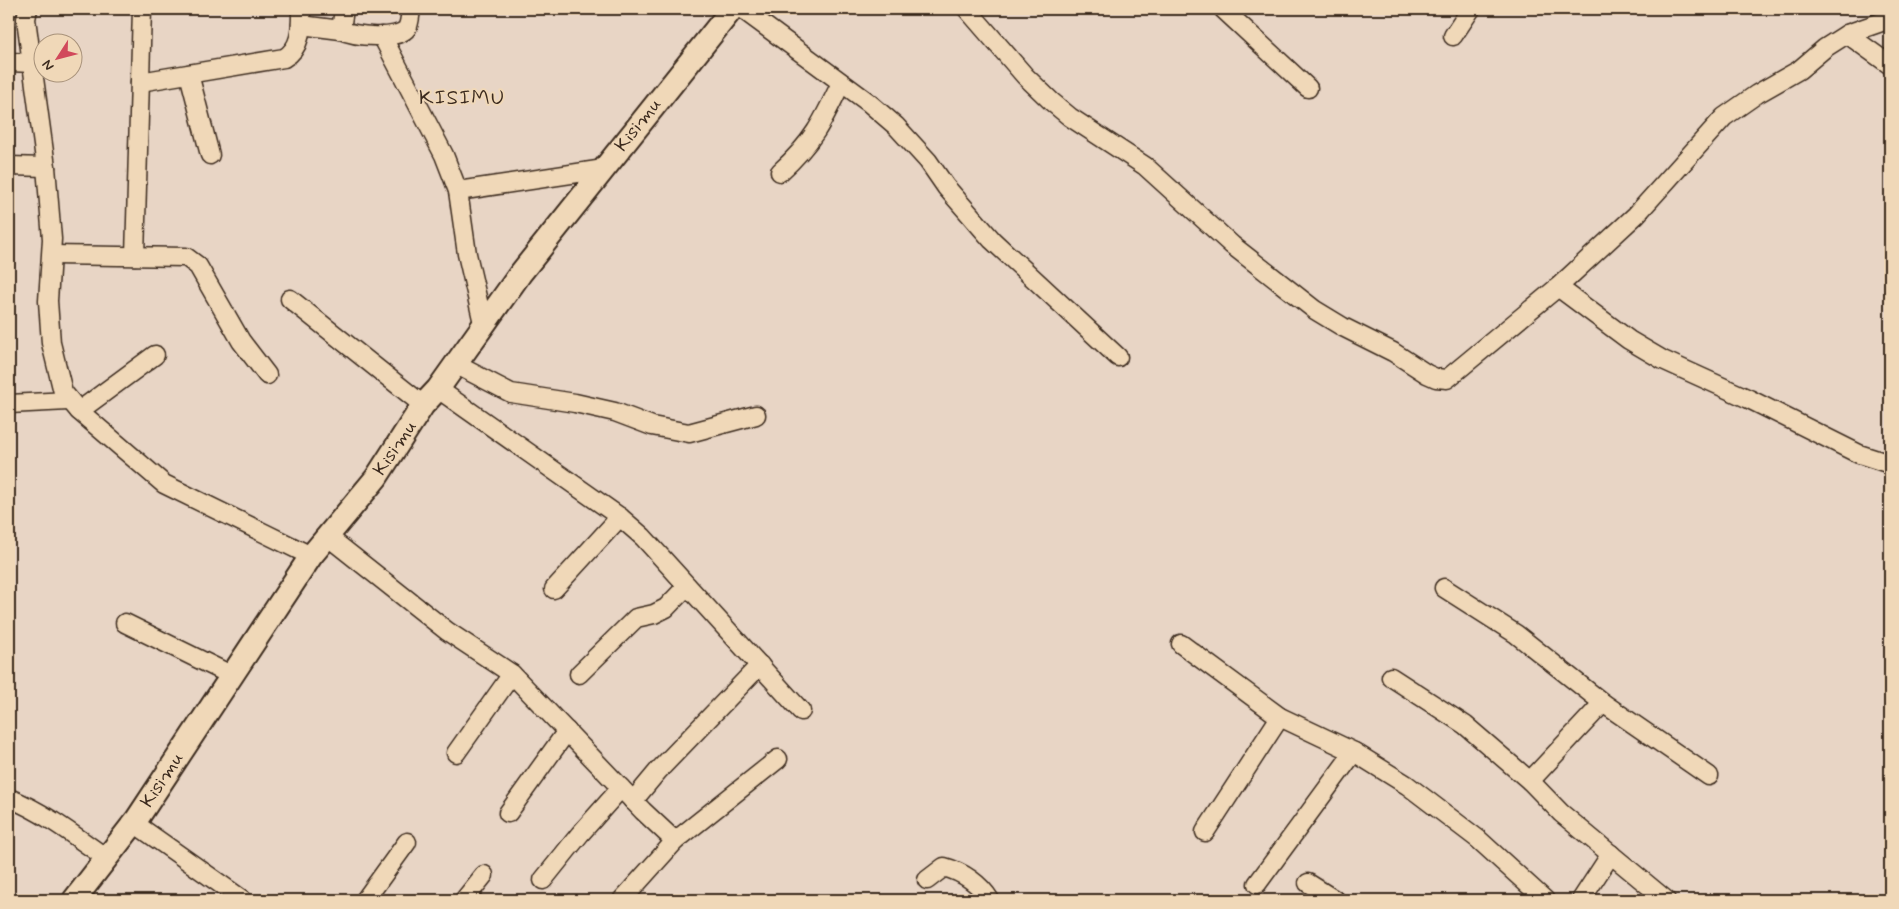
<svg xmlns="http://www.w3.org/2000/svg" width="1899" height="909" viewBox="0 0 1899 909" font-family="Mynerve,sans-serif">
  <rect width="100%" height="100%" fill="#e8d5c5"/>
  <filter id="ink" filterUnits="userSpaceOnUse"><feTurbulence type="fractalNoise" baseFrequency=".02" numOctaves="2"/><feDisplacementMap in="SourceGraphic" scale="10" xChannelSelector="R" yChannelSelector="G"/><feConvolveMatrix kernelMatrix="1 2 1 2 8 2 1 2 1" color-interpolation-filters="sRGB"/></filter>
  <g filter="url(#ink)">
    <g fill="none" stroke-linecap="round" stroke-linejoin="round">
      <defs>
        <g id="minor">
          <path d="M28 9 26 19 46 167 52 239 48 301 51 343 63 392 79 411 164 484 311 556"/>
          <path d="M344 9 341 30C353 36 398 41 407 28 410 23 410 15 411 9"/>
          <path d="M742 9 868 102 896 126 928 161 946 187 992 240 1118 357"/>
          <path d="M967 9 1025 76 1052 102 1070 117 1145 166 1232 245 1315 310 1343 327 1393 352 1427 374 1436 378 1447 379 1558 287 1636 215 1724 117 1757 94 1799 70 1825 48 1847 34 1890 19"/>
          <path d="M1223 9 1308 88"/>
          <path d="M301 25 341 30"/>
          <path d="M1847 34 1890 65"/>
          <path d="M382 36 444 155 458 191 467 254 483 323"/>
          <path d="M1453 36 1471 9"/>
          <path d="M9 62 32 63"/>
          <path d="M189 74 210 155"/>
          <path d="M140 82 284 58C302 48 301 27 301 9"/>
          <path d="M9 166 46 167"/>
          <path d="M780 172C813 142 822 123 841 83"/>
          <path d="M458 191 604 169"/>
          <path d="M52 255 186 257 198 266 241 341 267 375"/>
          <path d="M135 256 142 9"/>
          <path d="M1558 287 1629 340 1663 360 1749 399 1859 454 1890 464"/>
          <path d="M290 299 423 405"/>
          <path d="M455 364 511 393 575 403 615 412 652 426 689 433 756 415"/>
          <path d="M438 389 620 517 643 537 801 711"/>
          <path d="M9 404 68 401"/>
          <path d="M79 411 155 355"/>
          <path d="M327 536 447 631 512 674 643 811 675 841"/>
          <path d="M1444 588 1516 634 1603 703 1709 776"/>
          <path d="M554 589 620 517"/>
          <path d="M125 623 231 675"/>
          <path d="M1181 644 1280 717 1354 752 1407 785 1478 839 1545 900"/>
          <path d="M579 674 636 618 654 614 666 608 687 586"/>
          <path d="M1391 677 1465 725 1530 781 1561 813 1666 900"/>
          <path d="M456 753 512 674"/>
          <path d="M1530 781 1603 703"/>
          <path d="M9 798C44 812 75 836 106 858"/>
          <path d="M633 801 658 771 760 665"/>
          <path d="M508 813 567 731"/>
          <path d="M134 823 243 900"/>
          <path d="M1205 832 1280 717"/>
          <path d="M543 880 580 834 621 788"/>
          <path d="M927 880 944 867C963 872 980 884 990 900"/>
          <path d="M1308 883 1335 900"/>
          <path d="M1257 884 1354 752"/>
          <path d="M365 900 407 842"/>
          <path d="M464 900 484 875"/>
          <path d="M622 900 675 841 778 759"/>
          <path d="M1581 900 1611 854"/>
        </g>
        <path id="tertiary" d="M74 900 137 819 311 556 376 478 423 405 438 389 520 274 732 9"/>
      </defs>
      <!-- minor casing -->
      <use href="#minor" stroke="#3b2a1e" stroke-width="21"/>
      <!-- tertiary casing -->
      <use href="#tertiary" stroke="#3b2a1e" stroke-width="26"/>
      <!-- minor -->
      <use href="#minor" stroke="#f0d8b8" stroke-width="18"/>
      <!-- tertiary -->
      <use href="#tertiary" stroke="#f0d8b8" stroke-width="22"/>
    </g>
  </g>
  <g text-anchor="middle" dominant-baseline="central" stroke-width="4" stroke-linejoin="round" paint-order="stroke">
    <!-- street labels -->
    <g font-size="19" fill="#3b2a1e" stroke="#f0d8b8">
      <text transform="translate(638 125) rotate(-52)">Kisimu</text>
      <text transform="translate(395 448) rotate(-56)">Kisimu</text>
      <text transform="translate(162 780) rotate(-57)">Kisimu</text>
    </g>
    <!-- quarter labels -->
    <g font-size="21" letter-spacing="1" fill="#3b2a1e" stroke="#f0d8b8">
      <text x="462" y="98">KISIMU</text>
    </g>
  </g>
  <!-- margin -->
  <rect width="1899" height="909" fill="none" stroke="#f0d8b8" stroke-width="30"/>
  <rect x="15" y="15" width="1869" height="879" fill="none" stroke="#3b2a1e" stroke-width="2" filter="url(#ink)"/>
  <!-- north arrow -->
  <g transform="translate(58 58) rotate(234)"><circle r="24" fill="#f0d8b8" stroke="#a8927a"/>
  <path d="M0-4L9 19L0 12L-9 19Z" fill="#d1495b"/>
  <text y="-8" font-size="14" font-weight="bold" text-anchor="middle" fill="#3b2a1e">N</text>
  </g>
</svg>
